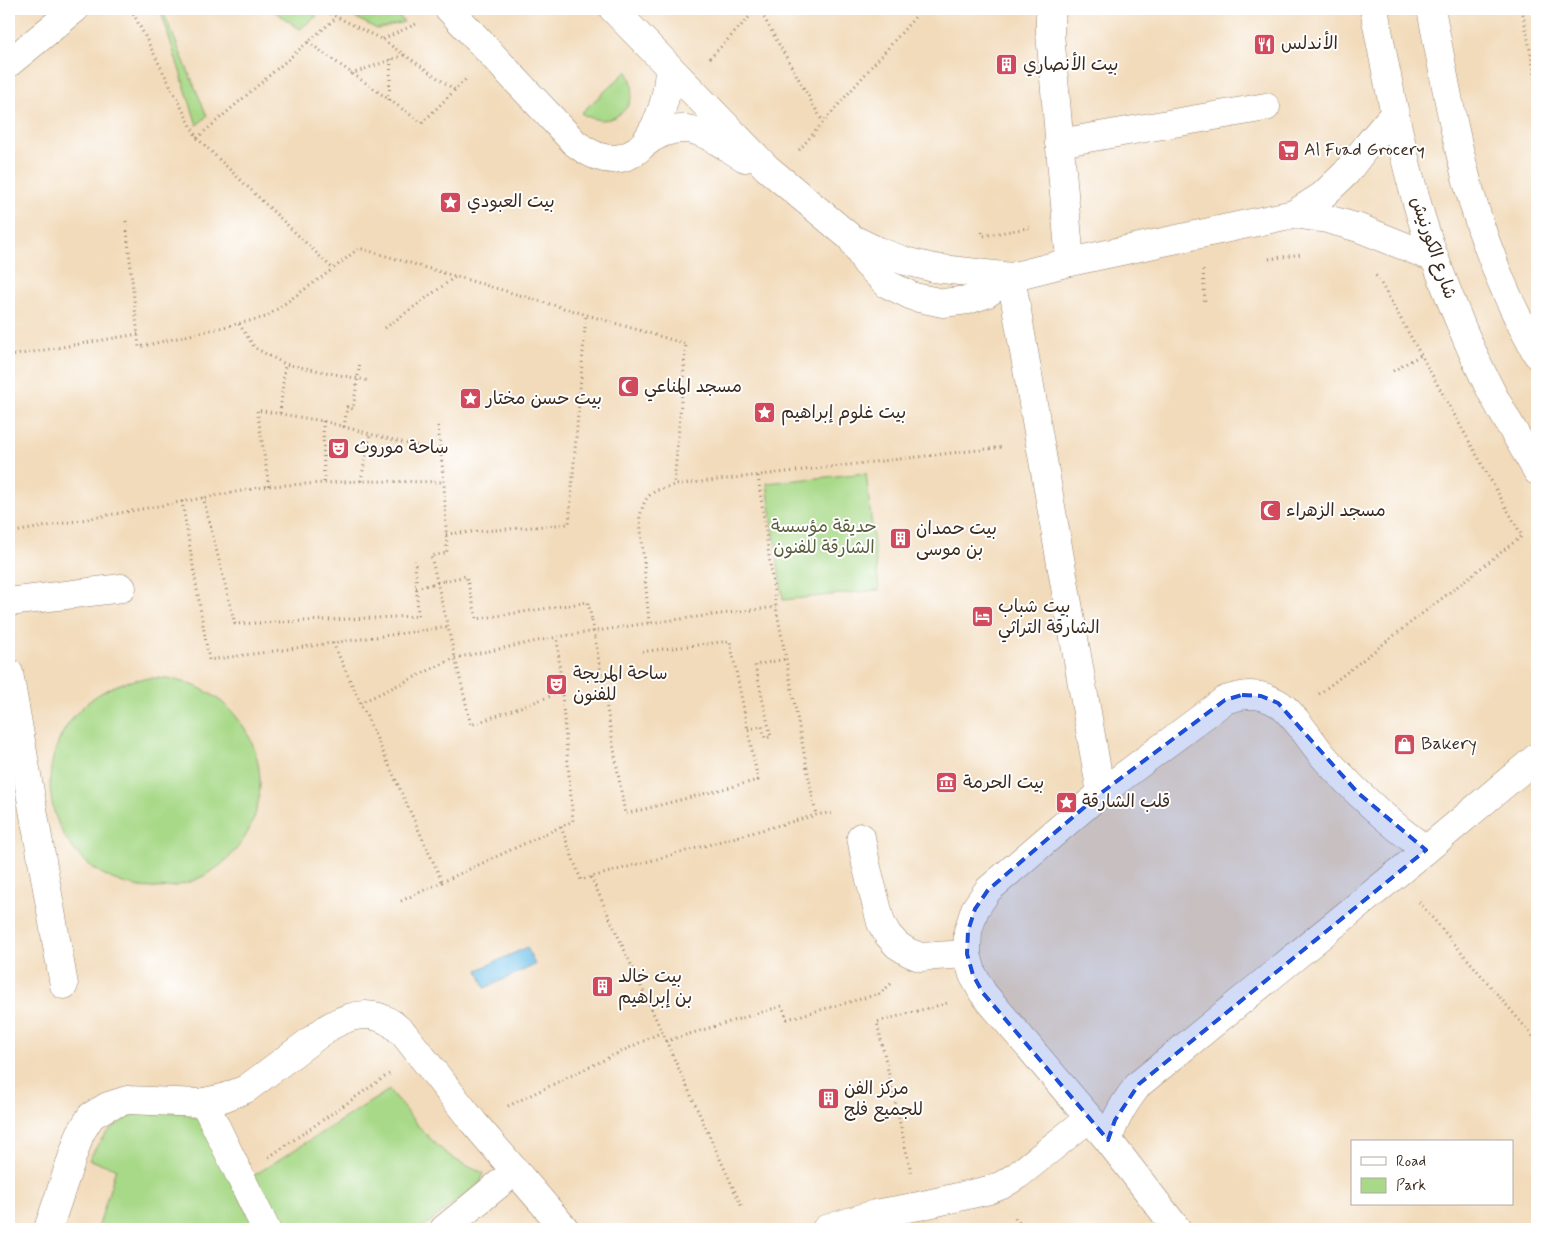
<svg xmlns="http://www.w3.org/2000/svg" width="1546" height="1238" viewBox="0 0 1546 1238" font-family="Mynerve,'Playpen Sans Arabic',sans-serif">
  <rect width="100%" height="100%" fill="#fff"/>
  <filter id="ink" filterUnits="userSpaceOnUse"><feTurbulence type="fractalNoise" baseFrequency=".02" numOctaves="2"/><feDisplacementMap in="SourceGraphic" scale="10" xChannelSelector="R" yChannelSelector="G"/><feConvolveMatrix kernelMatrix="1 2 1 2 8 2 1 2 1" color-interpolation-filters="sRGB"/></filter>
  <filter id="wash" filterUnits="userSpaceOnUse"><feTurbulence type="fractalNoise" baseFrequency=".0096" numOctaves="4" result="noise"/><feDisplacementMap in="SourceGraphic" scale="20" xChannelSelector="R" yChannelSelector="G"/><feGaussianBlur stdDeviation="1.12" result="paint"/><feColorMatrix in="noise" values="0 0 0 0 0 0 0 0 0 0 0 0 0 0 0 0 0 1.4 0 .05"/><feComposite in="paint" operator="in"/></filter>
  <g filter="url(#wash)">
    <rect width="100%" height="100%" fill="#f2dbbb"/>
    <!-- green -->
    <g fill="#a8d988" stroke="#728253">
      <path d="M160 9H162L207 116 197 125Z"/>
      <path d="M271 9H302L317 16 300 29Z"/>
      <path d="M339 9H392L404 22 377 29Z"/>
      <path d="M627 71C630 78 634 85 632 93 630 112 610 125 592 118 588 117 584 115 581 113Z"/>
      <path d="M866 473 879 590 783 600 767 483Z"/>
      <circle cx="155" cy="783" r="105"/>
      <path d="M389 1090C409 1114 428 1142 456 1160 464 1165 474 1169 484 1173L480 1183 421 1229H279L250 1178Z"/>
      <path d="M145 1111 183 1112 201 1120 255 1229H98L116 1168 89 1160C104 1131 115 1122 145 1111Z"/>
    </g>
    <!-- water -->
    <path fill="#6cc0e8" stroke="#547583" d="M527 947 535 965 485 988 478 970Z"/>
  </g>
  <g filter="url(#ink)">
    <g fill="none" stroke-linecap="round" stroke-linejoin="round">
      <defs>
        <g id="minor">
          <path d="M449 9 575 143C593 157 613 166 635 152 638 150 641 146 644 144 656 134 671 128 687 129 708 132 727 148 745 158"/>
          <path d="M613 9 767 168 851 238 878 251 905 261 934 268 1011 277"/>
          <path d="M1053 9 1050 17V33L1070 262"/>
          <path d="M9 63 75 9"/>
          <path d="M1059 143 1266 107"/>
          <path d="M644 144C661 120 668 96 669 67"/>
          <path d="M1294 214 1322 196 1346 173 1366 147 1394 114"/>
          <path d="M851 238 866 263 887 284 914 297 943 303 968 300 986 294 1011 277 1070 262 1294 214 1327 219 1359 228 1434 258"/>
          <path d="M1011 277 1101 793"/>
          <path d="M9 602 122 588"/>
          <path d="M9 673 64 985"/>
          <path d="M861 837 866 864 881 923 888 935 897 945 908 952 920 957 967 954"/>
          <path d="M204 1102 266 1229"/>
          <path d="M1108 1140 983 993 973 975 967 954 968 931 975 909 988 890 1101 793 1225 700C1244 694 1258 692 1276 702 1293 711 1311 742 1324 757 1355 792 1388 822 1426 850"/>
          <path d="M48 1229 80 1134 91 1116 108 1106 127 1100 200 1103 223 1098 246 1089 329 1027C349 1015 370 1009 391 1023 396 1026 400 1031 404 1034L474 1123 565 1229"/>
          <path d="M444 1229 515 1171"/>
          <path d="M826 1229 875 1214 919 1206 989 1190 1002 1185 1018 1175 1089 1118"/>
          <path d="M1177 1229 1108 1140C1116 1117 1124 1103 1139 1084L1426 850 1537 757"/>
        </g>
        <g id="major">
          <path d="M1374 9C1390 93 1406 179 1435 259 1451 302 1468 345 1488 385 1503 415 1521 443 1537 471"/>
          <path d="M1431 9C1444 75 1455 142 1474 206 1489 255 1512 310 1537 354"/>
        </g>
      </defs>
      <!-- minor casing -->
      <use href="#minor" stroke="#96826c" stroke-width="29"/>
      <!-- major casing -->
      <use href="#major" stroke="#96826c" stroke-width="29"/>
      <!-- path -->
      <g stroke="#96826c" stroke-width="3" stroke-dasharray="1 4" stroke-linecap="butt">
        <path d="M131 9 197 138 333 269 359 248 686 344 674 485"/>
        <path d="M321 9 383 40 455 90"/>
        <path d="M759 9 823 122"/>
        <path d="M1522 9 1537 85"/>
        <path d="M383 39 416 24"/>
        <path d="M308 42 422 123 466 79"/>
        <path d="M710 58 757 9"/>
        <path d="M351 74 404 55"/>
        <path d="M389 100 391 59"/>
        <path d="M197 138 337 17"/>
        <path d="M799 150 922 9"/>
        <path d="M126 221 139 347 266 317 333 269"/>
        <path d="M982 232 983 236 1033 227"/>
        <path d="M1269 259 1302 254"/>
        <path d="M1203 270 1205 303"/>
        <path d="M239 324 255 348 285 364 370 381"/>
        <path d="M385 328 455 277"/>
        <path d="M9 356 138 334"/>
        <path d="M1393 371 1421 355"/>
        <path d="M280 413 285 364"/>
        <path d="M323 421 324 483"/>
        <path d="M438 426 444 482 447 553 431 556 471 725 562 692"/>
        <path d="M344 427 347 407 353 409 360 362"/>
        <path d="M758 476 776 607 816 815"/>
        <path d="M361 481 370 434"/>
        <path d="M269 486 257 410 323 421 370 434 441 452"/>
        <path d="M203 497 235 624 418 616 415 560"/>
        <path d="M182 501 209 660 448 627"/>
        <path d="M9 533 269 486 361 481 444 482"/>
        <path d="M446 534 569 524 586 315"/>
        <path d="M444 581 466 576 477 619 588 602 592 621"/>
        <path d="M416 588 432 584"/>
        <path d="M649 623 640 518C644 494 652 491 674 485L1004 447"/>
        <path d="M595 638 625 814 758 780 730 641 639 652"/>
        <path d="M333 643 442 881"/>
        <path d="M1319 694 1522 536 1378 278 1375 275"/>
        <path d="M360 703 455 658 557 637 649 623 776 607"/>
        <path d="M748 729 762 726 765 738 771 737 755 665 786 659"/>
        <path d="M561 827 581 880 816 815 828 813 835 814"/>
        <path d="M591 877 742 1207"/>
        <path d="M401 901 573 821 557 637"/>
        <path d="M1419 902 1537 1041"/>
        <path d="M666 1041 782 1006 787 1019 879 994 892 983"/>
        <path d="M508 1106 662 1032"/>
        <path d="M269 1157 389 1074"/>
        <path d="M911 1172 877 1022 947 1003"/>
        <path d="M1015 1218 1025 1229"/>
      </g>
      <!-- minor -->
      <use href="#minor" stroke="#fff" stroke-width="28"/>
      <!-- major -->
      <use href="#major" stroke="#fff" stroke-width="28"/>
      <!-- path-bridge -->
      <g stroke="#96826c" stroke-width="3" stroke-dasharray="1 4" stroke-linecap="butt">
        <path d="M432 584 444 581"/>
        <path d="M592 621 595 638"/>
      </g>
    </g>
  </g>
  <!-- marked area -->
  <path fill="#1d4ed8" fill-opacity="0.2" stroke="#1d4ed8" stroke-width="4" stroke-dasharray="10 6" stroke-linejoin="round" d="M1242 695 1261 696 1278 703 1358 793 1426 850 1139 1084 1115 1120 1108 1140 983 993 973 975 967 954 968 931 975 909 988 890 1101 793 1225 700Z"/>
  <!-- icons -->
  <defs>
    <symbol id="restaurant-square" viewBox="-11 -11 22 22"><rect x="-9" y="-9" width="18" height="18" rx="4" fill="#d1495b" stroke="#fff"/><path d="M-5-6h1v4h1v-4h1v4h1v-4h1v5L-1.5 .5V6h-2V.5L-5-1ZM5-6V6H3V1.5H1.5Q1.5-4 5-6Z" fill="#fff"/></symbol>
    <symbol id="building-square" viewBox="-11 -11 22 22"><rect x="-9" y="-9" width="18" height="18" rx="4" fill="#d1495b" stroke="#fff"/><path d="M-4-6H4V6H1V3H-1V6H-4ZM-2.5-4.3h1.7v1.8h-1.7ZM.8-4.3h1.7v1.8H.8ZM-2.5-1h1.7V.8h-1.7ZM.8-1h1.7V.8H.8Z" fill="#fff"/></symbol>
    <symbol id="supermarket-square" viewBox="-11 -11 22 22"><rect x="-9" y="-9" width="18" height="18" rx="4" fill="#d1495b" stroke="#fff"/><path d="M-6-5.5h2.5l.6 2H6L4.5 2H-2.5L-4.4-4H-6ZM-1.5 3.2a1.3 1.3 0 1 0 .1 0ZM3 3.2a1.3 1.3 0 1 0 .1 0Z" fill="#fff"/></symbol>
    <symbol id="sight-square" viewBox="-11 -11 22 22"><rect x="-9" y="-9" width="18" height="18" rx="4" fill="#d1495b" stroke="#fff"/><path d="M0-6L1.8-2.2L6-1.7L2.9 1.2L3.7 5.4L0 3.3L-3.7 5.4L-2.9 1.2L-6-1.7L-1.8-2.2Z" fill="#fff"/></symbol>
    <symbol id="mosque-square" viewBox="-11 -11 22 22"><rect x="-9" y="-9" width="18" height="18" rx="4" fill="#d1495b" stroke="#fff"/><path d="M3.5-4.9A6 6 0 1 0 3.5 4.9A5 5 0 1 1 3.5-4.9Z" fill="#fff"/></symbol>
    <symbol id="theatre-square" viewBox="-11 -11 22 22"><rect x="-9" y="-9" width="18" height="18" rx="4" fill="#d1495b" stroke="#fff"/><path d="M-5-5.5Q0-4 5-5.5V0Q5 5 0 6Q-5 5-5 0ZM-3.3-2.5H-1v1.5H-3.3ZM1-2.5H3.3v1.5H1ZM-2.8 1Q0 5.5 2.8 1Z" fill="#fff"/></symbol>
    <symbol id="hotel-square" viewBox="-11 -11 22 22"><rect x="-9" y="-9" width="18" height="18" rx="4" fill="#d1495b" stroke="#fff"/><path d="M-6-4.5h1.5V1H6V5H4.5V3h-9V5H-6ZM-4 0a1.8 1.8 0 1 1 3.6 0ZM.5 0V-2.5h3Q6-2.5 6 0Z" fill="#fff"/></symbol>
    <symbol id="shop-square" viewBox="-11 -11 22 22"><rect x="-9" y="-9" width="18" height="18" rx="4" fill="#d1495b" stroke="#fff"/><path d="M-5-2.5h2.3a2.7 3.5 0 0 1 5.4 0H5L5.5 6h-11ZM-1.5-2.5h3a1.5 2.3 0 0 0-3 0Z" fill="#fff"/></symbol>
    <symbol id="museum-square" viewBox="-11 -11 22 22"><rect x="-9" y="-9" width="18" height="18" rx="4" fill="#d1495b" stroke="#fff"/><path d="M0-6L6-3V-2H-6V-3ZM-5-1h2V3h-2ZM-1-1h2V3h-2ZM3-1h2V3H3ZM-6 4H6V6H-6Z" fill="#fff"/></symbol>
  </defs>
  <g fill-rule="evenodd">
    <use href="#restaurant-square" x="1252" y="32" width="25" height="25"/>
    <use href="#building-square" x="994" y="52" width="25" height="25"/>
    <use href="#supermarket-square" x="1276" y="138" width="25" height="25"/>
    <use href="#sight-square" x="438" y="190" width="25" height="25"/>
    <use href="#mosque-square" x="616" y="374" width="25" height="25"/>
    <use href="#sight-square" x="458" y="386" width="25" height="25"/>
    <use href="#sight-square" x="752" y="400" width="25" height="25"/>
    <use href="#theatre-square" x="326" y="436" width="25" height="25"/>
    <use href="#mosque-square" x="1258" y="498" width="25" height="25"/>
    <use href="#building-square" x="888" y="526" width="25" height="25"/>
    <use href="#hotel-square" x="970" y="604" width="25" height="25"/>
    <use href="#theatre-square" x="544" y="672" width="25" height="25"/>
    <use href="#shop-square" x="1392" y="732" width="25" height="25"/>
    <use href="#museum-square" x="934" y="770" width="25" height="25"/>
    <use href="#sight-square" x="1054" y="790" width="25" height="25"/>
    <use href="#building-square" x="590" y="974" width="25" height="25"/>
    <use href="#building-square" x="816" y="1086" width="25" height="25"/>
  </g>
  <g text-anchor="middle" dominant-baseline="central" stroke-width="4" stroke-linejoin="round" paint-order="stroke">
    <!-- poi labels -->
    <g font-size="18" fill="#3b2a1e" stroke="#fff" text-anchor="start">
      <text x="1281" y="44">الأندلس</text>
      <text x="1023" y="65">بيت الأنصاري</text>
      <text x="1304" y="150">Al Fuad Grocery</text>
      <text x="467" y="202">بيت العبودي</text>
      <text x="644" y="387">مسجد المناعي</text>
      <text x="486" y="399">بيت حسن مختار</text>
      <text x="781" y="413">بيت غلوم إبراهيم</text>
      <text x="354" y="448">ساحة موروث</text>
      <text x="1286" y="511">مسجد الزهراء</text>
      <text x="916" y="529">بيت حمدان<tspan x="916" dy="21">بن موسى</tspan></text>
      <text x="998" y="607">بيت شباب<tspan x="998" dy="21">الشارقة التراثي</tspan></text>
      <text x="573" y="674">ساحة المريجة<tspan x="573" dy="21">للفنون</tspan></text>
      <text x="1421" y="744">Bakery</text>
      <text x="963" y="783">بيت الحرمة</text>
      <text x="1082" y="802">قلب الشارقة</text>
      <text x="618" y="977">بيت خالد<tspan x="618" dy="21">بن إبراهيم</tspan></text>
      <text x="844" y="1089">مركز الفن<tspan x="844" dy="21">للجميع فلج</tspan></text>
    </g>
    <!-- street labels -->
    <g font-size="18" fill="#3b2a1e" stroke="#fff">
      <text transform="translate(1433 248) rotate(71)">شارع الكورنيش</text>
    </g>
    <!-- park labels -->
    <g font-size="18" fill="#5c5f3e" stroke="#fff">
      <text x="824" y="527">حديقة مؤسسة<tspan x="824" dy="21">الشارقة للفنون</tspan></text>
    </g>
  </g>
  <!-- margin -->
  <rect width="1546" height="1238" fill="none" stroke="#fff" stroke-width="30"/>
  <!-- legend -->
  <rect x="1351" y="1140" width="162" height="65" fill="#ffffff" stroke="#b1aaa5"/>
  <rect x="1361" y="1157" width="25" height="8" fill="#ffffff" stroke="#b1aaa5"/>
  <text x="1396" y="1166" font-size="15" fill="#3b2a1e">Road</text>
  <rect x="1361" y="1178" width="25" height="15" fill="#a8d988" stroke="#b1aaa5"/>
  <text x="1396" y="1190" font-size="15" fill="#3b2a1e">Park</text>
</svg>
